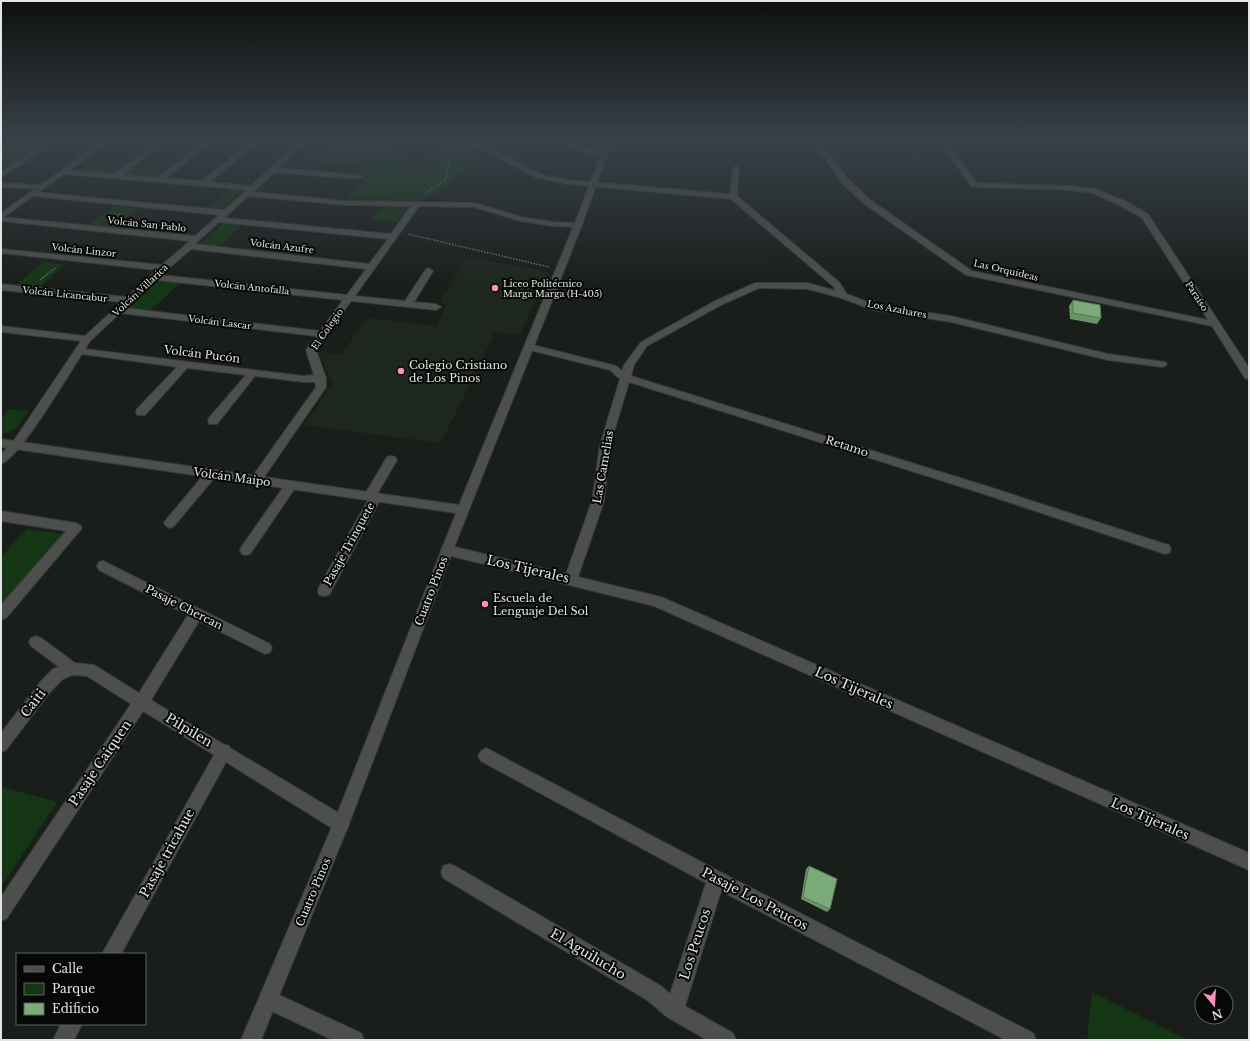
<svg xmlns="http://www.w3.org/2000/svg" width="1250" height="1041" viewBox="0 0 1250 1041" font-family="'Libre Baskerville',serif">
  <rect width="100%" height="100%" fill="#1a1e1a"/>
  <!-- built -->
  <path fill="#1e271e" d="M467 257 549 272 520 335 495 332 441 443 304 425 333 384 318 352 342 354 367 318 436 326 446 305 439 303Z"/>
  <!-- green -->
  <g fill="#143614">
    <path d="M18 141H50L1 172V151Z"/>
    <path d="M328 141H387L399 150 414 170 430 158 448 141H488C474 161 442 199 417 200L347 199 369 175 353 174 360 165 309 160Z"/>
    <path d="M86 166 119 169 112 173 79 170Z"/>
    <path d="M130 168 164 172 156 178 121 174Z"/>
    <path d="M231 189 242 190 221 209 209 208Z"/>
    <path d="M114 206 138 208 114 228 87 226Z"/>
    <path d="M383 207H406V209L397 222 371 220Z"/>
    <path d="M224 223 242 224 218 247 198 245Z"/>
    <path d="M44 262 65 265 39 287 16 285Z"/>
    <path d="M158 281 180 283 151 310 129 308Z"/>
    <path d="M10 409 29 411 15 429 1 435V417Z"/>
    <path d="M27 529 63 534 1 605V557Z"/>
    <path d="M1 787 57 802 4 883 1 882Z"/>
    <path d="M1092 992 1188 1040H1087Z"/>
  </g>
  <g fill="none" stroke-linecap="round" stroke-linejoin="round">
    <defs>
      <g id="minor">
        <path d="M11 141H18L1 151V146Z"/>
        <path d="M50 141H57L1 177V172Z"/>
        <path d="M160 141H167L122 175 157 178 205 141H212L166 178 202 181 251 141H258L210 182 251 186 300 141H306L279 168 359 175 363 177 359 179 275 172 253 192 346 201 475 203 521 217 553 222 578 223 582 225 578 227 553 226 520 221 474 207 419 206 355 296 405 301 426 269 429 268 433 271 414 302 436 304 441 307 436 310 351 301 316 350 326 378V387L260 483 256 484 252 483 250 480 316 387 315 382H303L255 376 217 424H209L208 421 209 418 246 375 187 368 145 415H137L136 412 137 409 177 367 82 354C68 375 20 458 1 464V454L13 442 81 341 1 332V326L85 336 122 302 1 290V284L127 297 157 270 1 253V249L162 265 190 241 1 221V217L195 236 219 215 33 196 29 194 33 192 224 210 247 190 64 174 60 172 64 170 114 174ZM248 196 346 205 411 206 391 234 224 218ZM219 222 388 239 369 264 195 244ZM191 249 366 269 347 295 161 275ZM156 280 343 300 320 331 125 308ZM120 313 316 336 306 350 314 375 303 376 85 349 90 341Z"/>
        <path d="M455 141C480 137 518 164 541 174 549 177 559 178 568 180L730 194 733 168 737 166 739 167 737 196 839 282 847 294 875 305 951 316 1108 354 1165 362 1167 364 1165 366 1162 367 1108 360 951 322 873 310 841 298 808 289 759 288 721 305 647 346 634 365 631 376 986 486 1165 544 1169 545 1171 549 1169 553 1165 554 978 492 629 382 610 445 604 501 578 577 661 597 1249 853V870L654 606 443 554 441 550 443 546 447 545 566 574 592 501 600 445 620 379 610 370 526 349 524 347 526 345 529 344 616 366 622 371 624 365 641 342 715 301 755 283H808L836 291 833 286 731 199 568 184 537 178 484 150Z"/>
        <path d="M563 141C573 139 580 147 590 149 596 151 603 149 608 153 600 159 571 148 563 141Z"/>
        <path d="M811 141H818L820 143 848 179 869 199 972 271 1208 320 1142 218 1119 205 1093 193 1070 190 972 187 952 159 942 141H948L958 158 977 183 1070 186 1095 189 1125 201 1148 214 1249 368V379L1245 378 1212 326 966 275 863 203 842 183 816 145Z"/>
        <path d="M1 183 42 185 46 187 42 189 1 187Z"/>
        <path d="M391 456 395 457 397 460 377 494 381 498 329 595 324 596 319 595 318 591 319 587 368 500 364 496 387 457Z"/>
        <path d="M211 470 215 471 217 474 215 477 174 526 170 528 166 526 164 523 166 520 207 471Z"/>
        <path d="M291 481 295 482 297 485 295 488 250 554 246 555 242 554 240 550 242 546 287 482Z"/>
        <path d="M1 511 76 523 80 525 82 528 6 618 1 620V605L66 531 1 521Z"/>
        <path d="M103 561 270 644 272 648 270 652 265 654 199 621 151 700 223 744 229 746 230 748 347 818 349 824 347 830 341 832 335 830 226 762 121 954H102L214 755 143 711 7 918 1 921V897L131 704 87 676 72 675 63 679 51 691 6 750 1 752V733L41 681 53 669 59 667 31 646 29 642 31 638 36 636 41 638 75 663 94 665 139 693 188 615 99 570 97 566 99 562Z"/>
        <path d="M486 748 722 873 1033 1033 1036 1040H1006L721 891 685 1006 733 1033 736 1040H707L667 1017 647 1000 443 878 441 872 443 866 449 864 455 866 661 986 670 994 706 883 481 761 478 756 481 751Z"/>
        <path d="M268 990 361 1033 364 1040H333L261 1006 259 999 261 992Z"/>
        <path d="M61 1024H82L74 1040H53Z"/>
      </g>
      <g id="tertiary">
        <path d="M103 141H110L1 219V213Z"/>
        <path d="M606 141H612L582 225 453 550 349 824 261 1040H241L334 822 456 513 1 447V439L459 505 574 225Z"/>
      </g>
    </defs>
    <!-- minor casing -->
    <use href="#minor" stroke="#363a36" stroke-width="2"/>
    <!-- tertiary casing -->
    <use href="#tertiary" stroke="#363a36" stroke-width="2"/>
    <!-- path -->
    <g stroke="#6e726e" stroke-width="1.5" stroke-dasharray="1.5 1.5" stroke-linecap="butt">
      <path d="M908 141 917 157"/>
      <path d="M425 193 445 181 450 159 457 150"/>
      <path d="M112 220 121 213"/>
      <path d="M408 234 549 267"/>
      <path d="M40 280 55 268"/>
    </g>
    <!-- minor -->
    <use href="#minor" fill="#4d4f4d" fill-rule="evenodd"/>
    <!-- tertiary -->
    <use href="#tertiary" fill="#4d4f4d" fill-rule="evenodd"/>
  </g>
  <!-- wall -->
  <g fill="#6a9368">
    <path d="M1073 300 1101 318 1097 324 1070 319 1069 306Z"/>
    <path d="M809 866 830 909 827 912 801 899 806 869Z"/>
  </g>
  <!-- building -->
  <g fill="#7bab79" stroke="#567855">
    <path d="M1073 300 1100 305 1101 318 1073 313Z"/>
    <path d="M809 866 837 879 830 909 803 897Z"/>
  </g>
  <!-- sky -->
  <linearGradient id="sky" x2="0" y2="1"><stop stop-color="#0e100e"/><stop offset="0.49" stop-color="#384149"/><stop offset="1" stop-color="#384149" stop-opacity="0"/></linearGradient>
  <rect width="1250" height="286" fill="url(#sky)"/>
  <!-- markers -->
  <g fill="#fd8ebe" stroke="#060806" stroke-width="1.5">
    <circle cx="495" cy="288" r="4"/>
    <circle cx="401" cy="371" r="4"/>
    <circle cx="485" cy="604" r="4"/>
  </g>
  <g text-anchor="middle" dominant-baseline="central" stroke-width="4" stroke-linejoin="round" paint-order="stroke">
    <!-- far-street labels -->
    <g font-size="9" fill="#e2e5e2" stroke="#060806">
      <text transform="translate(147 224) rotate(6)">Volcán San Pablo</text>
      <text transform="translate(282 246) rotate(7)">Volcán Azufre</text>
      <text transform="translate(84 250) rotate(6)">Volcán Linzor</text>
      <text transform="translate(1006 270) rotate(13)">Las Orquídeas</text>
      <text transform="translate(252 287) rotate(6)">Volcán Antofalla</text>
      <text transform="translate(140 290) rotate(-43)">Volcán Villarica</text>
      <text transform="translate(65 294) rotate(6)">Volcán Licancabur</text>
      <text transform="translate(1197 296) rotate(57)">Paraíso</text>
      <text transform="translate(897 309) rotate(11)">Los Azahares</text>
      <text transform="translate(220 322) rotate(7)">Volcán Lascar</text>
      <text transform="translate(327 329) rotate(-55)">El Colegio</text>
    </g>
    <!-- far-poi labels -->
    <g font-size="9" fill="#e2e5e2" stroke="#060806" text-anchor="start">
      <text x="503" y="283">Liceo Politécnico<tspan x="503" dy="10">Marga Marga (H-405)</tspan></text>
    </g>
    <!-- street labels -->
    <g font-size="11" fill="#e2e5e2" stroke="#060806">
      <text transform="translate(202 354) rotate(7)">Volcán Pucón</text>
      <text transform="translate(847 446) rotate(18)">Retamo</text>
      <text transform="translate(603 467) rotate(-80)">Las Camelias</text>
      <text transform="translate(232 477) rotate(8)">Volcán Maipo</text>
      <text transform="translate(349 544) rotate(-61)">Pasaje Trinquete</text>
      <text transform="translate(431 591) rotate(-69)">Cuatro Pinos</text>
      <text transform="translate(184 607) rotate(27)">Pasaje Chercan</text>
      <text transform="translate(313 892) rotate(-67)">Cuatro Pinos</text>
    </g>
    <!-- poi labels -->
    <g font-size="11" fill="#e2e5e2" stroke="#060806" text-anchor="start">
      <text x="409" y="365">Colegio Cristiano<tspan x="409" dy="13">de Los Pinos</tspan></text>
      <text x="493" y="598">Escuela de<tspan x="493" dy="13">Lenguaje Del Sol</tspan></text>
    </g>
    <!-- near-street labels -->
    <g font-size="13" fill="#e2e5e2" stroke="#060806">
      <text transform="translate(528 569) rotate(13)">Los Tijerales</text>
      <text transform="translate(854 688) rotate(24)">Los Tijerales</text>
      <text transform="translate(33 703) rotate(-52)">Caiti</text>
      <text transform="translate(189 730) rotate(31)">Pilpilen</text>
      <text transform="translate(100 763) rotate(-56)">Pasaje Caiquen</text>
      <text transform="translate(1150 819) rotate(24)">Los Tijerales</text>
      <text transform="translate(167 853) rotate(-61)">Pasaje tricahue</text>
      <text transform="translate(755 899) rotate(28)">Pasaje Los Peucos</text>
      <text transform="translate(695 944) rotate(-72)">Los Peucos</text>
      <text transform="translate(588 954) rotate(31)">El Aguilucho</text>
    </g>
  </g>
  <!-- border -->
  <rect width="1250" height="1041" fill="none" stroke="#e2e5e2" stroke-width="4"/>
  <!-- legend -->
  <rect x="16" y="953" width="130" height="72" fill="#060806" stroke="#5e605e"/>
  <rect x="24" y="966" width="20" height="6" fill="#4d4f4d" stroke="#5e605e"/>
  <text x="52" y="973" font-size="12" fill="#e2e5e2">Calle</text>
  <rect x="24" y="983" width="20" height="12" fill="#143614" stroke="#5e605e"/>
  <text x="52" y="993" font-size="12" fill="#e2e5e2">Parque</text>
  <rect x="24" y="1003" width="20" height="12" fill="#7bab79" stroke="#5e605e"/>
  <text x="52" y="1013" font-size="12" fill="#e2e5e2">Edificio</text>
  <!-- north arrow -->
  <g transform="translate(1214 1005) rotate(162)"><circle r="19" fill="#060806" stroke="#5e605e"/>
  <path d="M0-3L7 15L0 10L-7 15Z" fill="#fd8ebe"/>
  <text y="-6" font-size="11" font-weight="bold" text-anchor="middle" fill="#e2e5e2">N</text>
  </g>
</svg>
